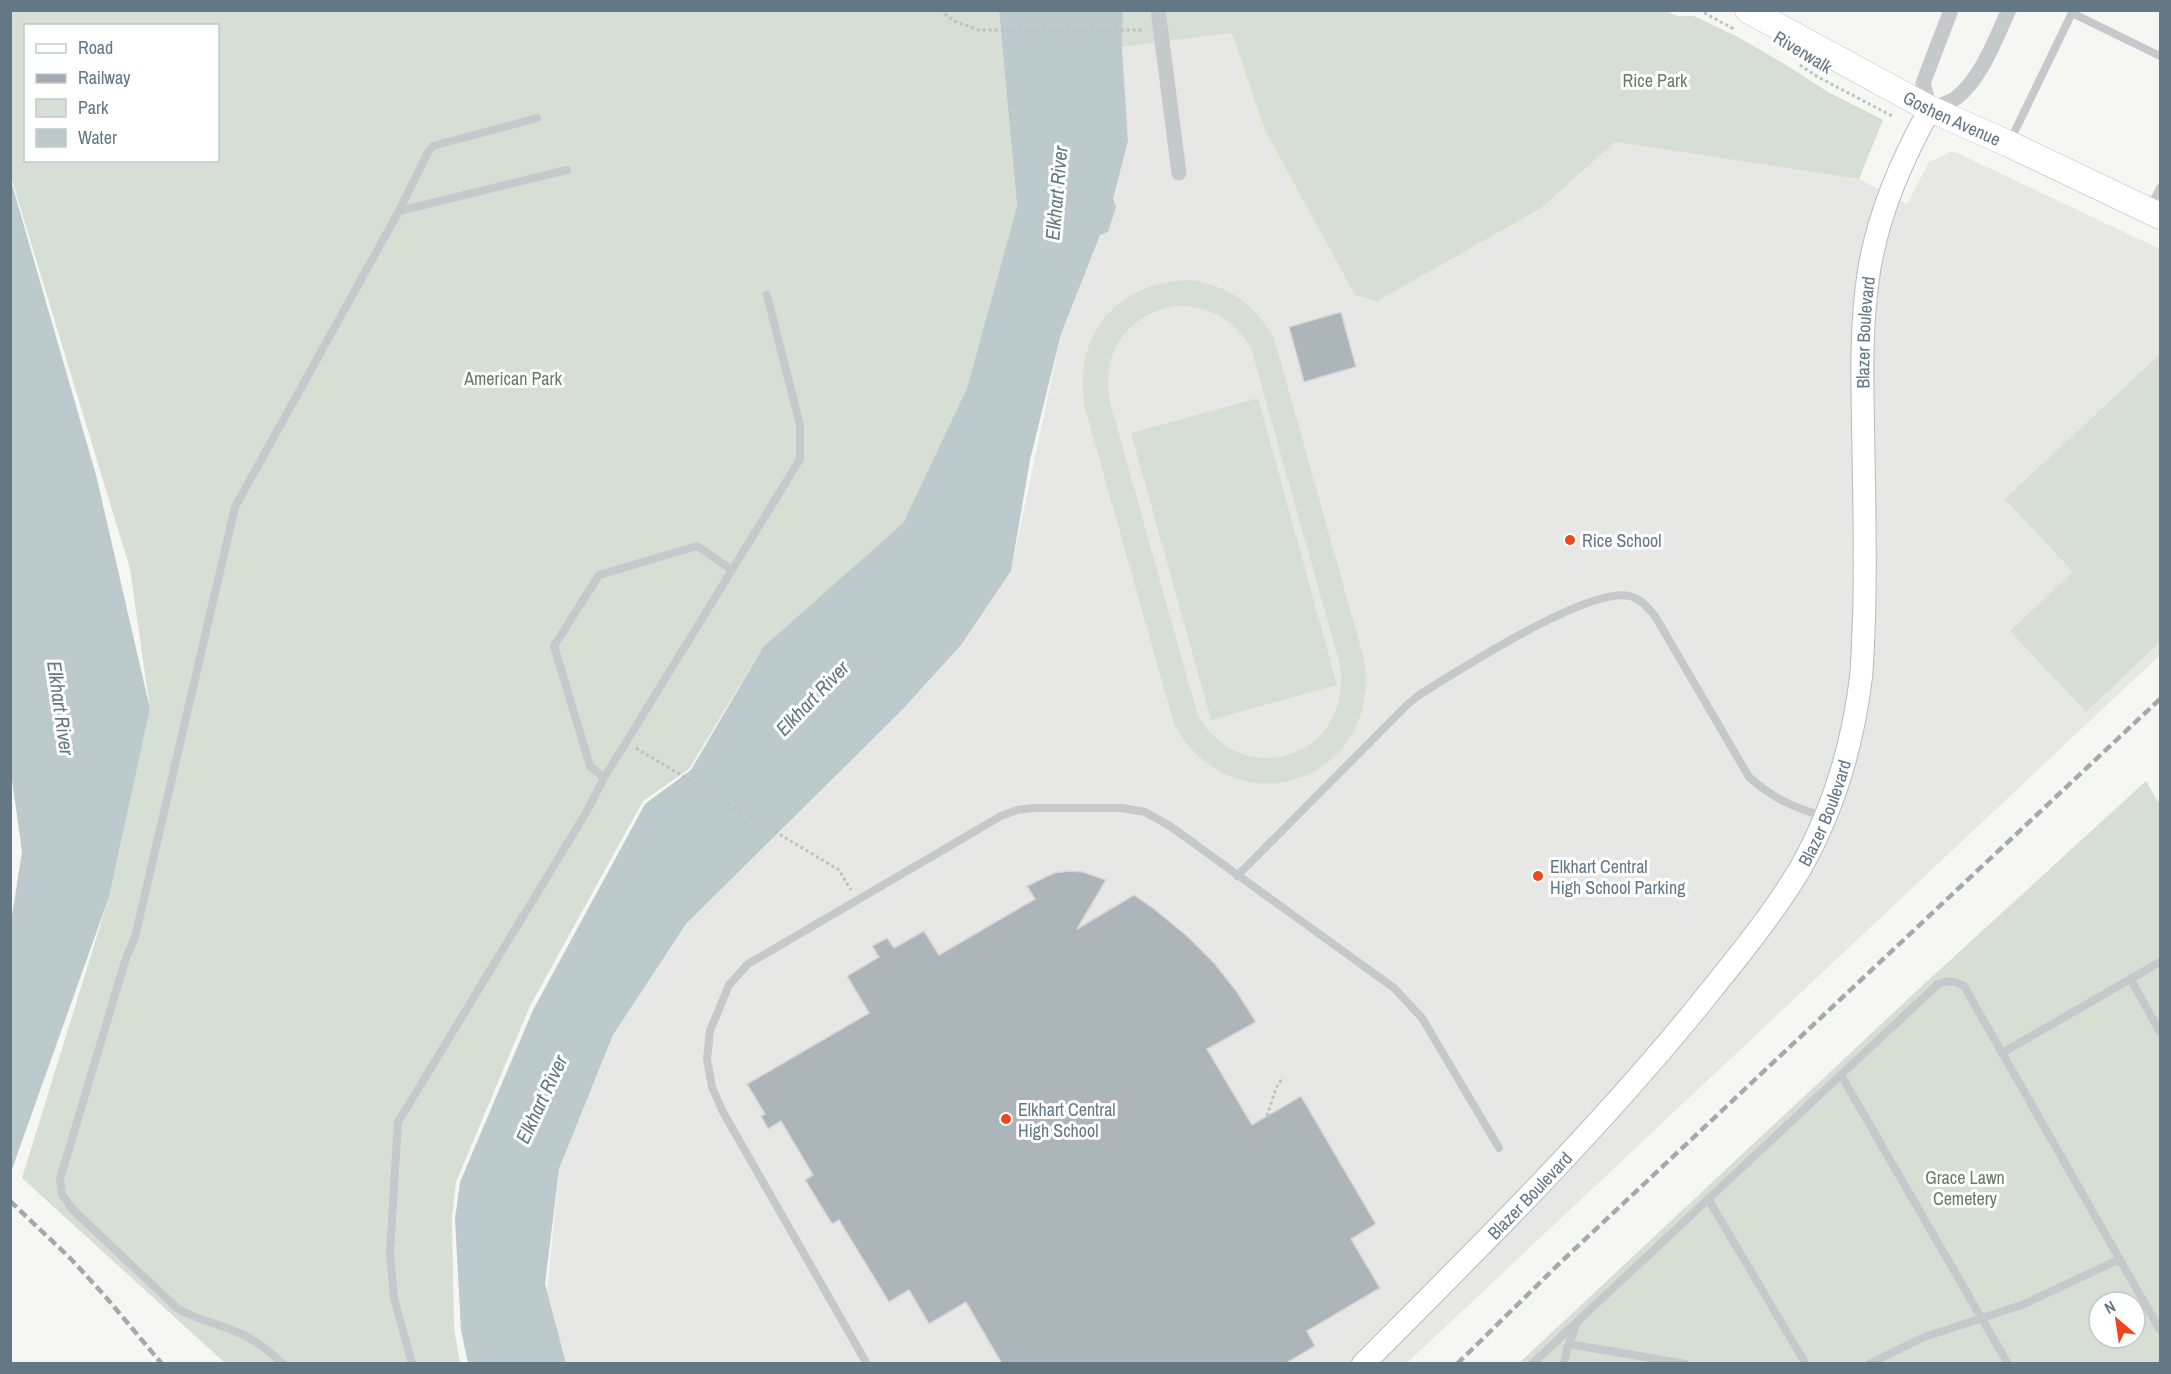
<svg xmlns="http://www.w3.org/2000/svg" width="2171" height="1374" viewBox="0 0 2171 1374" font-family="'Archivo Narrow',sans-serif">
  <rect width="100%" height="100%" fill="#f6f6f2"/>
  <!-- built -->
  <path fill="#e7e8e6" d="M1232 33 1615 142 1859 179 1907 204 1929 162 1953 151 2160 249V655L1407 1363H566L547 1293 559 1169 613 1035 686 924 902 710 961 644 1011 571 1061 334 1113 199 1128 141 1122 47Z"/>
  <!-- green -->
  <g fill="#d7ded3" fill-rule="evenodd">
    <path d="M10 11H999L1017 206 967 388 903 523 763 647 689 769 643 801 530 1006 456 1182 452 1218 454 1329 460 1363H225L22 1178 109 897 150 709 130 569 11 177ZM26 26H218V160H26Z"/>
    <path d="M1123 11H1666L1677 16H1694L1738 37 1786 65 1828 92 1883 120 1859 179 1615 142 1541 208 1377 301 1355 295 1265 130 1232 33 1122 47Z"/>
    <path d="M1191 280C1231 287 1253 303 1274 338L1364 659C1384 781 1234 833 1174 724L1085 408C1072 335 1117 281 1191 280ZM1175 306C1209 305 1234 319 1251 348L1340 665C1354 757 1241 795 1197 713L1110 402C1101 352 1126 315 1175 306Z"/>
    <path d="M2160 354V642L2086 712 2010 631 2073 572 2005 499Z"/>
    <path d="M1258 398 1337 685 1211 720 1131 433Z"/>
    <path d="M2146 781 2160 805V1363L1518 1364 1923 985ZM2099 1302H2135V1338H2099Z"/>
  </g>
  <!-- water -->
  <g fill="#bcc9cd">
    <path d="M999 11H1123L1122 48 1128 141 1113 199 1116 207 1108 232 1100 235 1061 334 1030 460 1011 571 961 645 902 710 686 924 613 1035 559 1169 545 1284 566 1363H468L461 1330 455 1219 460 1182 533 1010 645 804 691 770 763 647 903 523 967 388 1017 206Z"/>
    <path d="M11 181 96 475 150 709 109 897 11 1172 10 928 22 852 10 765Z"/>
  </g>
  <!-- building -->
  <g fill="#acb5ba" stroke="#d8d7d5" stroke-width="1.5">
    <path d="M1341 312 1356 367 1304 382 1289 327Z"/>
    <path d="M1068 871 1083 872 1106 880 1077 929 1134 895 1153 908 1187 936 1215 964 1237 992 1256 1022 1207 1049 1252 1125 1301 1096 1376 1224 1351 1239 1380 1288 1307 1331 1315 1346 1285 1364H1002L966 1302 929 1324 909 1290 889 1302 839 1220 832 1224 805 1180 813 1175 781 1121 768 1129 761 1116 765 1114 747 1084 869 1013 847 976 879 957 872 946 887 938 894 948 924 931 939 955 1035 899 1027 886 1054 873Z"/>
  </g>
  <g fill="none" stroke-linecap="round" stroke-linejoin="round">
    <defs>
      <g id="secondary">
        <path id="s1" d="M1363 1364C1478 1249 1593 1135 1696 1009 1732 964 1770 919 1800 869 1833 811 1853 743 1861 677 1863 658 1863 638 1864 619 1866 554 1864 488 1863 423 1862 372 1861 322 1869 271 1878 214 1902 159 1930 109"/>
      </g>
      <g id="primary">
        <path id="s2" d="M1748 10 1930 109 2009 144 2160 216"/>
      </g>
    </defs>
    <!-- secondary casing -->
    <use href="#secondary" stroke="#b5bbbf" stroke-width="24"/>
    <!-- primary casing -->
    <use href="#primary" stroke="#b8bcc0" stroke-width="27"/>
    <!-- path -->
    <g stroke="#bfc1c3" stroke-width="3" stroke-dasharray="3 3" stroke-linecap="butt">
      <path d="M940 10 954 21 979 30H1145"/>
      <path d="M1699 10 1734 29"/>
      <path d="M1800 65 1818 77 1894 117"/>
      <path d="M636 748 839 870 851 890"/>
      <path d="M1267 1116 1276 1088 1283 1077"/>
    </g>
    <!-- service -->
    <g stroke="#c5c9cc" stroke-width="8">
      <path d="M2011 139 2072 13 2160 56"/>
      <path d="M2150 207 2160 188"/>
      <path d="M399 211 427 154 433 146 537 118"/>
      <path d="M732 570 800 459V425L767 295"/>
      <path d="M1237 876 1408 704 1419 695C1458 671 1588 586 1630 596 1641 599 1647 607 1655 616L1749 777C1771 797 1794 808 1823 816"/>
      <path d="M2131 980 2160 1032"/>
      <path d="M2002 1053 2160 962"/>
      <path d="M1841 1075 2008 1364"/>
      <path d="M1708 1199 1806 1364"/>
      <path d="M1569 1344 1686 1364"/>
      <path d="M283 1364C269 1351 255 1339 237 1332 217 1323 195 1320 177 1308L72 1209 62 1194 60 1179 126 958 135 937 235 507 399 211 567 170"/>
      <path d="M412 1364 394 1298 390 1252 398 1122 587 811 604 778 732 570 697 546 599 575 554 646 590 766 604 778"/>
      <path d="M867 1364 723 1112 712 1087 707 1059 710 1031 729 985 748 964 1001 816 1017 810 1034 808H1122L1145 812 1170 826 1394 988 1422 1018 1499 1148"/>
      <path d="M1532 1364 1937 985C1948 980 1953 980 1964 986L2160 1330"/>
      <path d="M1564 1364 1567 1349 1576 1325"/>
      <path d="M1869 1364 1924 1337 2022 1305 2120 1259"/>
    </g>
    <!-- minor -->
    <g stroke="#c5c9cc" stroke-width="15">
      <path d="M1158 10 1179 173"/>
      <path d="M1951 10 1923 83 1930 109C1938 106 1949 103 1956 98 1982 78 1995 39 2009 10"/>
    </g>
    <!-- secondary -->
    <use href="#secondary" stroke="#fff" stroke-width="22"/>
    <!-- primary -->
    <use href="#primary" stroke="#fff" stroke-width="26"/>
    <!-- rail -->
    <g stroke="#a3aaaf" stroke-width="4.5" stroke-dasharray="9 4.5" stroke-linecap="butt">
      <path d="M10 1201 70 1258 105 1296 162 1364"/>
      <path d="M1457 1364 1563 1260 2160 699"/>
    </g>
  </g>
  <!-- markers -->
  <g fill="#ee461a" stroke="#fff" stroke-width="2">
    <circle cx="1570" cy="540" r="6"/>
    <circle cx="1538" cy="876" r="6"/>
    <circle cx="1006" cy="1119" r="6"/>
  </g>
  <g text-anchor="middle" dominant-baseline="central" stroke-width="6" stroke-linejoin="round" paint-order="stroke">
    <!-- street labels -->
    <g font-size="18" fill="#637785" stroke="#fff">
      <text transform="translate(1803 52) rotate(31)">Riverwalk</text>
      <text stroke="none"><textPath href="#s2" startOffset="231">Goshen Avenue</textPath></text>
      <text stroke="none"><textPath href="#s1" startOffset="1209">Blazer Boulevard</textPath></text>
      <text stroke="none"><textPath href="#s1" startOffset="723">Blazer Boulevard</textPath></text>
      <text stroke="none"><textPath href="#s1" startOffset="237">Blazer Boulevard</textPath></text>
    </g>
    <!-- park labels -->
    <g font-size="18" fill="#687c62" stroke="#fff">
      <text x="1655" y="80">Rice Park</text>
      <text x="513" y="378">American Park</text>
      <text x="1965" y="1177">Grace Lawn<tspan x="1965" dy="21">Cemetery</tspan></text>
    </g>
    <!-- poi labels -->
    <g font-size="18" fill="#637785" stroke="#fff" text-anchor="start">
      <text x="1582" y="540">Rice School</text>
      <text x="1550" y="866">Elkhart Central<tspan x="1550" dy="21">High School Parking</tspan></text>
      <text x="1018" y="1109">Elkhart Central<tspan x="1018" dy="21">High School</tspan></text>
    </g>
    <!-- water labels -->
    <g font-size="20" font-style="italic" fill="#5f7a82" stroke="#fff">
      <text transform="translate(1056 193) rotate(-85)">Elkhart River</text>
      <text transform="translate(812 698) rotate(-46)">Elkhart River</text>
      <text transform="translate(61 708) rotate(82)">Elkhart River</text>
      <text transform="translate(541 1099) rotate(-65)">Elkhart River</text>
    </g>
  </g>
  <!-- border -->
  <rect width="2171" height="1374" fill="none" stroke="#637785" stroke-width="24"/>
  <!-- legend -->
  <rect x="24" y="24" width="195" height="138" fill="#ffffff" stroke="#c1c9ce" stroke-width="1.5"/>
  <rect x="36" y="44" width="30" height="9" fill="#ffffff" stroke="#c1c9ce" stroke-width="1.5"/>
  <text x="78" y="54" font-size="18" fill="#637785">Road</text>
  <rect x="36" y="74" width="30" height="9" fill="#a3aaaf" stroke="#c1c9ce" stroke-width="1.5"/>
  <text x="78" y="84" font-size="18" fill="#637785">Railway</text>
  <rect x="36" y="99" width="30" height="18" fill="#d7ded3" stroke="#c1c9ce" stroke-width="1.5"/>
  <text x="78" y="114" font-size="18" fill="#637785">Park</text>
  <rect x="36" y="129" width="30" height="18" fill="#bcc9cd" stroke="#c1c9ce" stroke-width="1.5"/>
  <text x="78" y="144" font-size="18" fill="#637785">Water</text>
  <!-- north arrow -->
  <g transform="translate(2117 1320) rotate(331)"><circle r="28" fill="#ffffff" stroke="#c1c9ce" stroke-width="1.5"/>
  <path d="M0-4.5L10 22L0 15L-10 22Z" fill="#ee461a"/>
  <text y="-9" font-size="16" font-weight="bold" text-anchor="middle" fill="#637785">N</text>
  </g>
</svg>
